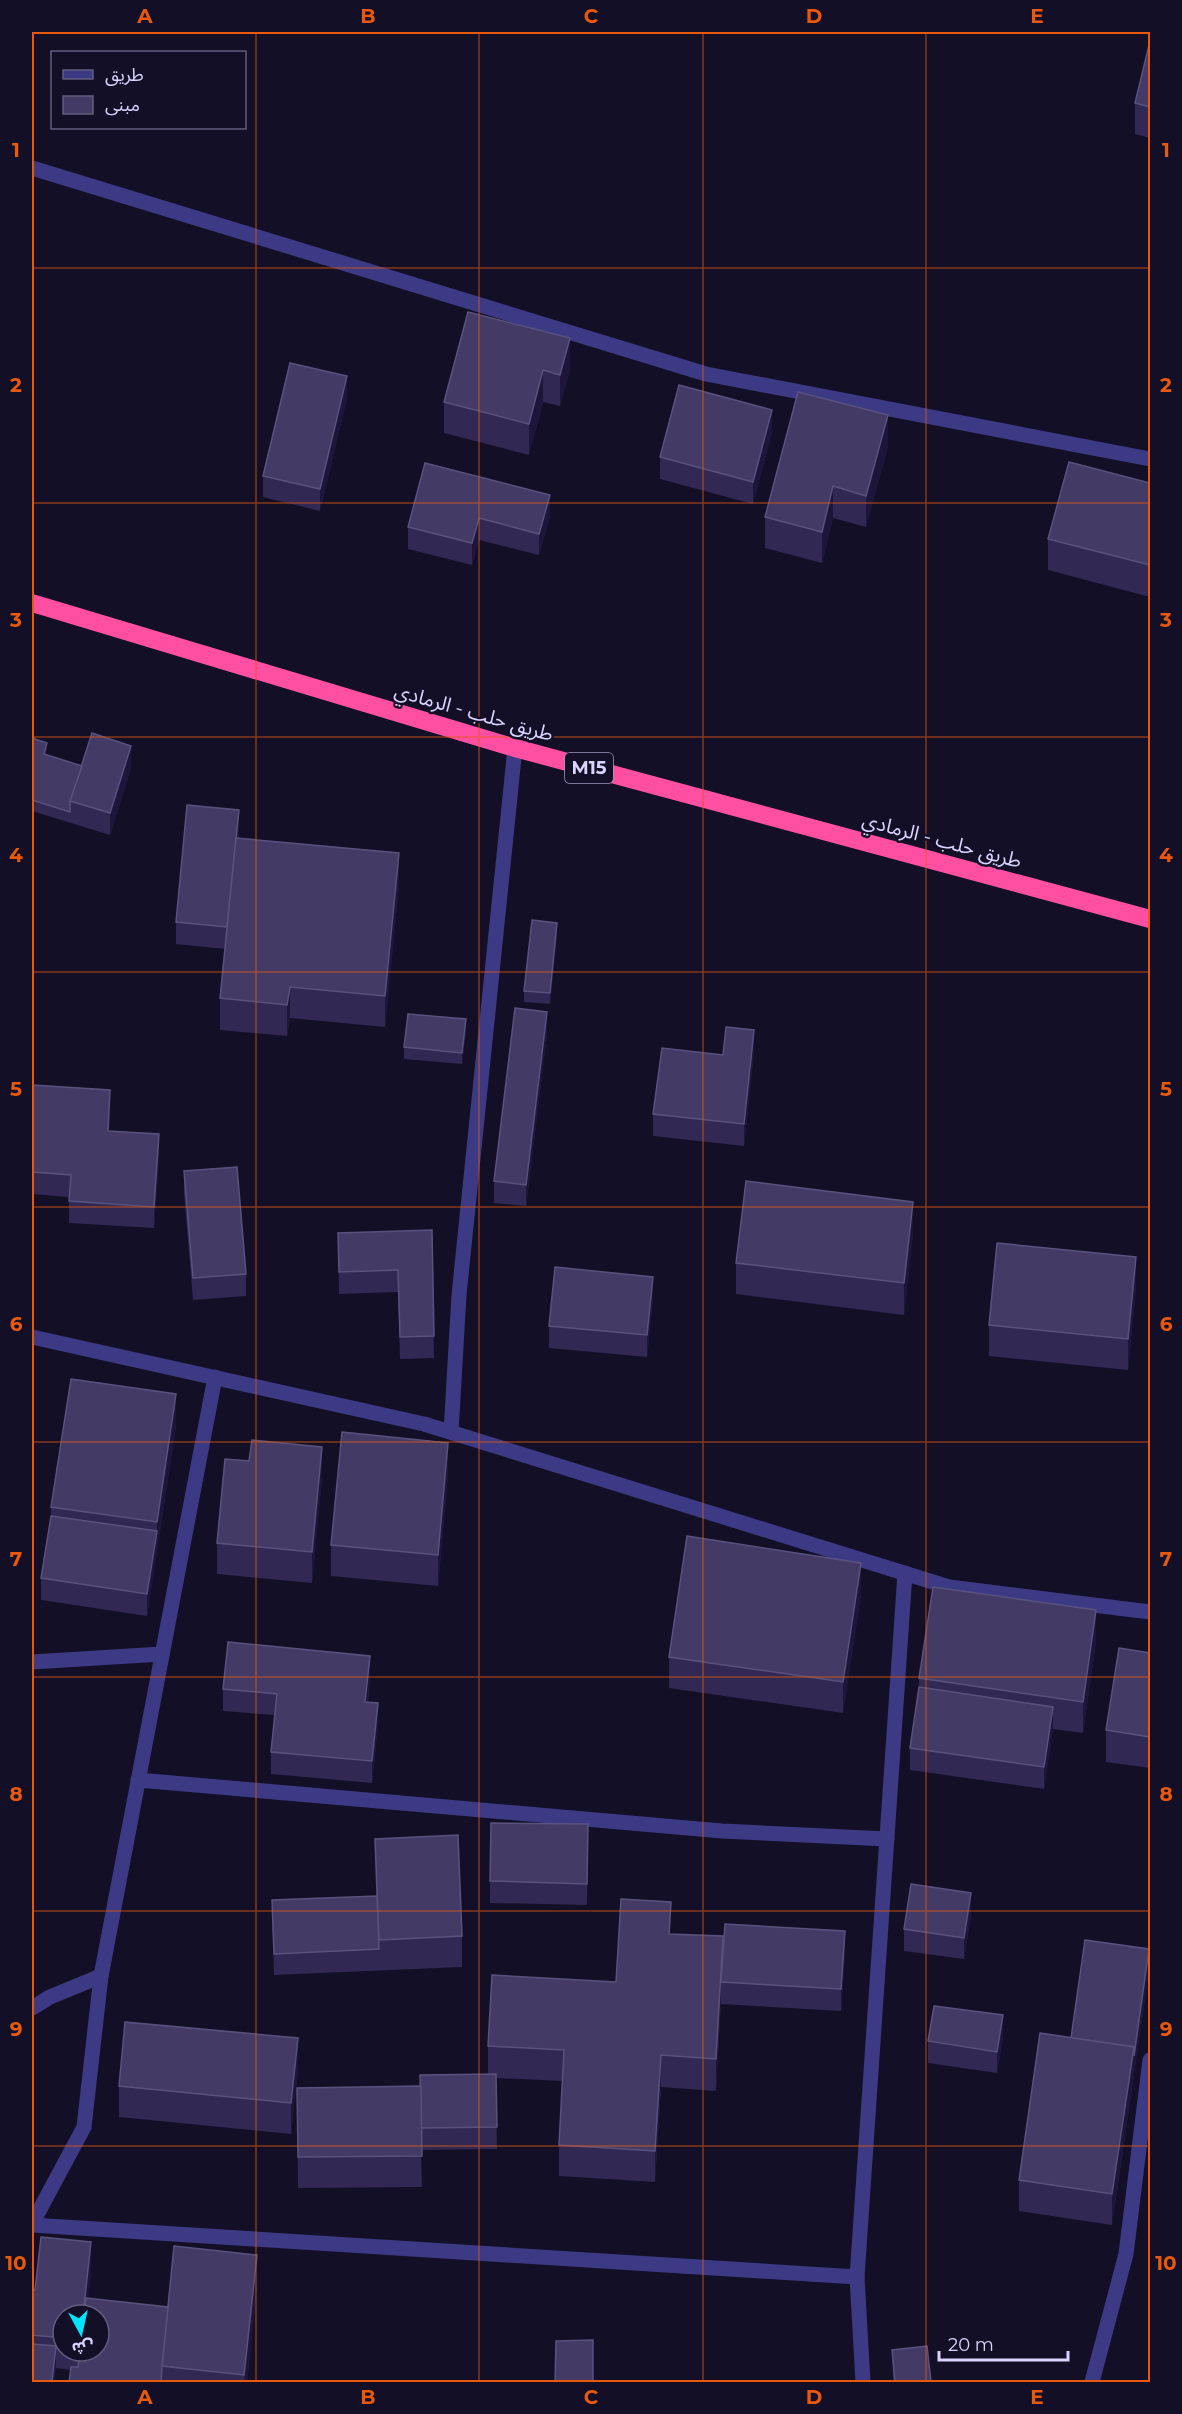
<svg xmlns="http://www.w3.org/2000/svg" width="1182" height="2414" viewBox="0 0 1182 2414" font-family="Montserrat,'Noto Sans Arabic',sans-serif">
  <rect width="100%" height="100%" fill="#130f26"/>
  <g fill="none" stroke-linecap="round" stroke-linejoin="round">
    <!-- lane -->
    <g stroke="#3d3a85" stroke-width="15">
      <path d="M451 1432 459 1295 515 748"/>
      <path d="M32 1662 162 1654"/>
      <path d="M1092 2382 1126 2254 1150 2060"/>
    </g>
    <!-- street -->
    <g stroke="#3d3a85" stroke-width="15">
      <path d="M32 168 706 374 1150 459"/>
      <path d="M32 1337 424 1424 949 1587 1150 1612"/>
      <path d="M138 1780 722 1831 887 1839"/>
      <path d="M32 2008 50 1997 101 1976 215 1377"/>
      <path d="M32 2224 84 2127 101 1976"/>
      <path d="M32 2225 857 2277"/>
      <path d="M863 2382 857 2277 905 1573"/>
    </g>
    <!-- highway -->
    <path stroke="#ff4fa3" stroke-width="18" d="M32 603 515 748 1150 919"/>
  </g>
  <!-- wall -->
  <g fill="#312854" fill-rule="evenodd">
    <path d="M1150 41V138L1135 134V103Z"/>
    <path d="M468 312 570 370 560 406 543 402 529 455 444 433V402Z"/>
    <path d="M347 398 320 511 263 497V476Z"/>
    <path d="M772 432 753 504 660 479V457Z"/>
    <path d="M888 446 866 527 833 518 822 563 765 548V517Z"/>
    <path d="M425 463 550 517 539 555 479 540 472 565 408 549V527Z"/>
    <path d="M1150 483V597L1048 570V539Z"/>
    <path d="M32 738 47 754V755L82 766 131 768 110 835 32 811Z"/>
    <path d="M239 832V838L399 885 385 1027 290 1018 287 1036 220 1030V998L225 949 176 944V922Z"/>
    <path d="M557 935 550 1004 524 1002V991Z"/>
    <path d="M466 1031 462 1064 404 1059V1047Z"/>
    <path d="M547 1034 526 1206 494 1203V1181Z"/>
    <path d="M754 1052 744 1146 653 1136V1114L723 1055Z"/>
    <path d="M32 1085 110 1112 109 1131 159 1156 154 1228 69 1223V1197L32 1194Z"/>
    <path d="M184 1171 246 1274V1296L193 1300 184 1193Z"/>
    <path d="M432 1230 434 1358 400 1359 398 1292 339 1294 338 1233Z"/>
    <path d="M913 1233 904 1315 736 1294V1263Z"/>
    <path d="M1136 1288 1128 1370 989 1356V1325Z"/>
    <path d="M653 1298 647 1357 549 1348V1326Z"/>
    <path d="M176 1425 147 1616 41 1600V1578L51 1516V1507Z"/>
    <path d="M448 1474 438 1586 331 1576V1545Z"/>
    <path d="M322 1478 312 1583 217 1574V1543Z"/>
    <path d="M861 1594 843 1713 669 1688V1657Z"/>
    <path d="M1096 1642 1083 1733 1053 1729 1044 1789 910 1770V1748L919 1687V1678Z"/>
    <path d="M1150 1653V1768L1106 1762V1730Z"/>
    <path d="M370 1678 368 1702 378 1725 372 1783 271 1774V1752L274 1715 223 1711V1689Z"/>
    <path d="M588 1824 587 1905 490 1903V1881Z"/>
    <path d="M375 1839 462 1936V1967L274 1975 272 1900 376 1896Z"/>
    <path d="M971 1914 964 1959 904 1951V1929Z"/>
    <path d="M671 1934 723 1952 845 1953 841 2011 721 2004V2000L716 2091 661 2087 655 2182 559 2176V2145L563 2081 496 2078 497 2149 421 2150 422 2187 298 2188 297 2088 420 2086 488 2074V2046L616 1982Z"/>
    <path d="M1149 1971 1112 2225 1019 2211V2180L1071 2038Z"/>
    <path d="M1003 2037 997 2073 928 2063V2041Z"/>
    <path d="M298 2070 291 2134 119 2117V2086Z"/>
    <path d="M91 2273 88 2298 168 2307 257 2286 247 2382H69L71 2370 56 2368 54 2382H32V2290H35ZM63 2315 99 2351H63Z"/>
    <path d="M892 2350 931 2382H893Z"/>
  </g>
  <!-- shaded-wall -->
  <g fill="#1d163a">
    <path d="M570 338V370L560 406V375Z"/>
    <path d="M543 370V402L529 455V424Z"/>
    <path d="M347 376V398L320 511V489Z"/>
    <path d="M772 410V432L753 504V482Z"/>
    <path d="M888 415V446L866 527V496Z"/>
    <path d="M833 486V518L822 563V532Z"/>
    <path d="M550 495V517L539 555V534Z"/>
    <path d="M479 518V540L472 565V543Z"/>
    <path d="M47 743V754L44 765V754Z"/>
    <path d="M131 746V768L110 835V813Z"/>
    <path d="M239 810V832L228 949Z"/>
    <path d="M399 853V885L385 1027V996Z"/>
    <path d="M557 923V935L550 1004V993Z"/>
    <path d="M290 987V1018L287 1036V1005Z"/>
    <path d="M547 1012V1034L526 1206V1185Z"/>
    <path d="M466 1019V1031L462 1064V1053Z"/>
    <path d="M754 1030V1052L744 1146V1124Z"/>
    <path d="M110 1090V1112L108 1152V1131Z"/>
    <path d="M159 1134V1156L154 1228V1207Z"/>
    <path d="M913 1202V1233L904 1315V1283Z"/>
    <path d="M1136 1257V1288L1128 1370V1339Z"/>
    <path d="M653 1277V1298L647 1357V1335Z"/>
    <path d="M176 1394V1425L157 1553V1522Z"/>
    <path d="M448 1443V1474L438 1586V1555Z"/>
    <path d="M322 1447V1478L312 1583V1552Z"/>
    <path d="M157 1531V1553L147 1616V1594Z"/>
    <path d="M861 1563V1594L843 1713V1682Z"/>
    <path d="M1096 1610V1642L1083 1733V1702Z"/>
    <path d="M370 1656V1678L365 1724V1702Z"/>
    <path d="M378 1703V1725L372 1783V1761Z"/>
    <path d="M1053 1707V1729L1044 1789V1767Z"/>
    <path d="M971 1893V1914L964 1959V1938Z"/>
    <path d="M671 1902V1933L669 1934Z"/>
    <path d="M845 1931V1953L841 2011V1989Z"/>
    <path d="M723 1936V1967L721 1982V2000L716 2091V2059Z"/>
    <path d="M1149 1949V1971L1112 2225V2194Z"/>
    <path d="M1003 2015V2037L997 2073V2052Z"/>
    <path d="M298 2038V2070L291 2134V2103Z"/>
    <path d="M661 2055V2087L655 2182V2151Z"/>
    <path d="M91 2242V2273L86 2315H83Z"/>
    <path d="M257 2255V2286L247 2382H244Z"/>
    <path d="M56 2346V2368L54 2382H52Z"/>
  </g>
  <!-- building -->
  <g fill="#433a66" stroke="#5a527e" stroke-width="1.5">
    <path d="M1150 41V107L1135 103Z"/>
    <path d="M468 312 570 338 560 375 543 370 529 424 444 402Z"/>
    <path d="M290 363 347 376 320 489 263 476Z"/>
    <path d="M679 385 772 410 753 482 660 457Z"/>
    <path d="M798 392 888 415 866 496 833 486 822 532 765 517Z"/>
    <path d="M1069 462 1150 483V565L1048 539Z"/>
    <path d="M425 463 550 495 539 534 479 518 472 543 408 527Z"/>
    <path d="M92 733 131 746 110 813 70 801Z"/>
    <path d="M32 738 47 743 44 754 82 766 70 801V812L32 800Z"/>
    <path d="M187 805 239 810 227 927 176 922Z"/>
    <path d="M236 838 399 853 385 996 290 987 287 1005 220 998Z"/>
    <path d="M532 920 557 923 550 993 524 991Z"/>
    <path d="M515 1008 547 1012 526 1185 494 1181Z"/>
    <path d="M408 1014 466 1019 462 1053 404 1047Z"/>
    <path d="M726 1027 754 1030 744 1124 653 1114 662 1048 723 1055Z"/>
    <path d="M32 1085 110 1090 108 1131 159 1134 154 1207 69 1201 71 1175 32 1172Z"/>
    <path d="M237 1167 246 1274 193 1278 184 1171Z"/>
    <path d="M746 1181 913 1202 904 1283 736 1263Z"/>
    <path d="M432 1230 434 1336 400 1337 398 1270 339 1272 338 1233Z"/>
    <path d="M997 1243 1136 1257 1128 1339 989 1325Z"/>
    <path d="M555 1267 653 1277 647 1335 549 1326Z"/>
    <path d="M71 1379 176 1394 157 1522 51 1507Z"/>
    <path d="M342 1432 448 1443 438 1555 331 1545Z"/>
    <path d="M252 1440 322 1447 312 1552 217 1543 225 1459 249 1461Z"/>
    <path d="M51 1516 157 1531 147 1594 41 1578Z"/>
    <path d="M687 1536 861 1563 843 1682 669 1657Z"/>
    <path d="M933 1587 1096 1610 1083 1702 919 1678Z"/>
    <path d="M228 1642 370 1656 365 1702 378 1703 372 1761 271 1752 277 1694 223 1689Z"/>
    <path d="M1119 1648 1150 1653V1737L1106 1730Z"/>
    <path d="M919 1687 1053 1707 1044 1767 910 1748Z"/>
    <path d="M491 1823 588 1824 587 1884 490 1881Z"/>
    <path d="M458 1835 462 1936 379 1940 375 1839Z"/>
    <path d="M911 1884 971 1893 964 1938 904 1929Z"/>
    <path d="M377 1896 379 1949 274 1954 272 1900Z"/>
    <path d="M621 1899 671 1902 669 1934 723 1936 716 2059 661 2055 655 2151 559 2145 564 2050 488 2046 492 1975 616 1982Z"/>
    <path d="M725 1924 845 1931 841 1989 721 1982Z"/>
    <path d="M1085 1940 1149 1949 1134 2056V2047L1071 2038Z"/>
    <path d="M934 2006 1003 2015 997 2052 928 2041Z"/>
    <path d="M125 2022 298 2038 291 2103 119 2086Z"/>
    <path d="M1040 2033 1134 2047 1112 2194 1019 2180Z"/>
    <path d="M496 2074 497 2127 421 2128 420 2075Z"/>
    <path d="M421 2086 422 2156 298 2157 297 2088Z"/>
    <path d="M41 2237 91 2242 83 2315H63V2338L32 2335V2290H35Z"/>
    <path d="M174 2246 257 2255 244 2375 162 2366Z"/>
    <path d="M86 2298 168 2307 162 2366 161 2382H69L71 2367H78L80 2351H99V2315H84Z"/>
    <path d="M593 2340V2382H555L556 2341Z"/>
    <path d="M32 2344 56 2346 52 2382H32Z"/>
    <path d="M927 2346 931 2382H895L892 2350Z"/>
  </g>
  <!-- grid -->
  <path fill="none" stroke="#e8590c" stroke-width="1.5" stroke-opacity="0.55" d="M256 32V2382M479 32V2382M703 32V2382M926 32V2382M32 268H1150M32 503H1150M32 737H1150M32 972H1150M32 1207H1150M32 1442H1150M32 1677H1150M32 1911H1150M32 2146H1150"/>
  <g text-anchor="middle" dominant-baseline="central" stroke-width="5" stroke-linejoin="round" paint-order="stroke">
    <!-- shield labels -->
    <rect fill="#130f26" stroke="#9e99be" stroke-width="1.5" x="565" y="753" width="48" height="30" rx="4.5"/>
    <g font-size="18" font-weight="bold" fill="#d9d4ff">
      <text x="589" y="768">M15</text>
    </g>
    <!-- street labels -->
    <g font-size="20" fill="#d9d4ff" stroke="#130f26">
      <text transform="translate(474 712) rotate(16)">طريق حلب - الرمادي</text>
      <text transform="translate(942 840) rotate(15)">طريق حلب - الرمادي</text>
    </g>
  </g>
  <!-- border -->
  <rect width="1182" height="2414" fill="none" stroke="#130f26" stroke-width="66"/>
  <!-- legend -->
  <rect x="51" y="51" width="195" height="78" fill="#130f26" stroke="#625e7d" stroke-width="1.5"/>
  <rect x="63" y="70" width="30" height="9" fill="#3d3a85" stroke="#625e7d" stroke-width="1.5"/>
  <text x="105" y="81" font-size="18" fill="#d9d4ff">طريق</text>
  <rect x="63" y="96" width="30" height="18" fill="#433a66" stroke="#625e7d" stroke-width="1.5"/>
  <text x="105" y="111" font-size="18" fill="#d9d4ff">مبنى</text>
  <!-- north arrow -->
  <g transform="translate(81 2333) rotate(172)"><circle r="28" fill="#130f26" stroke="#625e7d" stroke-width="1.5"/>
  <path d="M0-4.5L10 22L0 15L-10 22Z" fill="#00e5ff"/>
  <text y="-9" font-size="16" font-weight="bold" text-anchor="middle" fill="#d9d4ff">ش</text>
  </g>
  <!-- scale -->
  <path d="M939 2351v9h129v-9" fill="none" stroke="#d9d4ff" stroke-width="3"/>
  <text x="948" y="2351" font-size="18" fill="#d9d4ff" stroke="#130f26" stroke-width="4.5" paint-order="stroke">20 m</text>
  <rect x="33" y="33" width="1116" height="2348" fill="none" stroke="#e8590c" stroke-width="2"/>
  <g font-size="20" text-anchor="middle" font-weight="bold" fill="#e8590c">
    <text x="145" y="23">A</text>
    <text x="368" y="23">B</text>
    <text x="591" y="23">C</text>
    <text x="814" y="23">D</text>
    <text x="1037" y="23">E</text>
    <text x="16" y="157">1</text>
    <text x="1166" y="157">1</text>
    <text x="16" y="392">2</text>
    <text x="1166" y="392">2</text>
    <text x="16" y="627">3</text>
    <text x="1166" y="627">3</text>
    <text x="16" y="862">4</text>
    <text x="1166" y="862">4</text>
    <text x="16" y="1096">5</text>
    <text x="1166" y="1096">5</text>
    <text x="16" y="1331">6</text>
    <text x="1166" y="1331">6</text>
    <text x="16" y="1566">7</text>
    <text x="1166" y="1566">7</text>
    <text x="16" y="1801">8</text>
    <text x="1166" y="1801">8</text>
    <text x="16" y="2036">9</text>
    <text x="1166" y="2036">9</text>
    <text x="16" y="2270">10</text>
    <text x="1166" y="2270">10</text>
    <text x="145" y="2404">A</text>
    <text x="368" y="2404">B</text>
    <text x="591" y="2404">C</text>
    <text x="814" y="2404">D</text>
    <text x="1037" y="2404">E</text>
  </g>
</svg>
